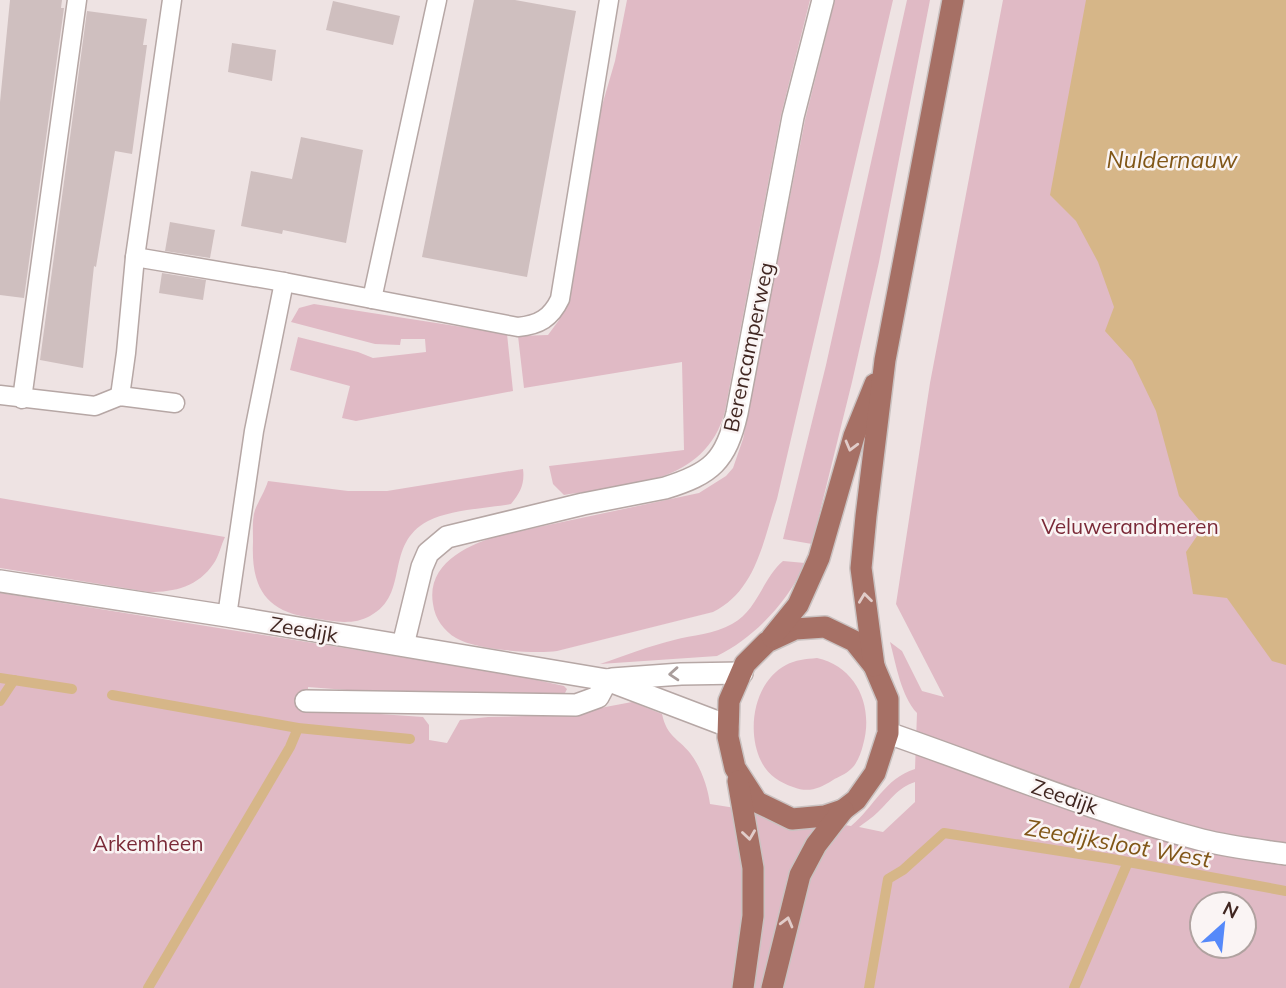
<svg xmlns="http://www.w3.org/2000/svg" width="1286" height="988" viewBox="0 0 1286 988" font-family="Mulish,sans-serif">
  <rect width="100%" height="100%" fill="#eee3e3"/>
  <!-- green -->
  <g fill="#e0bac5" fill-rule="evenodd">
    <path d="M627 0H810L781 115 725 411C706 485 626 485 564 495L553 484 549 466 684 450 682 362 524 388 518 336 548 335 559 320 579 244 592 140 615 61Z"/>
    <path d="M835 0H893L777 499C763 541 756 591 713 612L557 651C534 654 476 650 456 638 444 631 435 619 433 604 426 563 469 544 501 535L699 493 726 476 733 468 743 439 805 120Z"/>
    <path d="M907 0H930L879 262 852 382 812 544 783 539 826 365Z"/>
    <path d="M1003 0H1286V988H0V593L519 676 564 686 567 689 564 695 398 694 308 687V709L423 717 429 725V740L447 743 460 720 488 717 563 715 632 702 662 714C667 737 678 738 690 753 701 767 708 788 710 804L851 826C875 806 884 779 915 769L917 713C901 696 896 664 890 642L902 651 922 691 944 697 896 604 930 383ZM915 782V802L883 832 859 827C865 822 872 818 878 812 891 800 897 788 915 782ZM1202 904H1244V946H1202Z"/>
    <path d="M314 304 507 334 513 391 356 421 342 418 350 386 290 370 298 337 358 352 373 358 426 352 425 339H401L400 345 375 344 291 322 299 308Z"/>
    <path d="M523 469C525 484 520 493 511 504 487 508 449 510 428 521 383 545 411 594 370 616 352 626 332 621 312 618 265 612 251 587 253 542 253 532 252 519 255 510 259 500 265 491 268 481L348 491H387Z"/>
    <path d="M0 498 225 537C221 545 219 556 214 563 198 587 175 592 149 592L0 568Z"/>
    <path d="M783 561 805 563C789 601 754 638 717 656L600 664C624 656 649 646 674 640 692 635 715 634 732 624 758 610 762 579 783 561Z"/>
    <path d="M817 658C857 667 874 707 863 745 861 753 857 764 851 769 846 774 838 777 833 780 819 789 808 793 793 787 779 782 768 775 761 761 746 730 754 682 786 665 795 660 806 659 817 658Z"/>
  </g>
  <!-- water -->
  <path fill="#d6b688" d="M1086 0H1286V665L1272 661 1227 598 1193 594 1186 552 1204 526 1179 496 1156 411 1132 361 1105 331 1114 307 1098 262 1076 221 1050 195Z"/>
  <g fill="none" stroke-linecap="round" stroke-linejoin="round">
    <!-- stream -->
    <g stroke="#d6b688" stroke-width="10">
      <path d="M0 678 72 689"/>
      <path d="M112 695 298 728 410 739"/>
      <path d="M0 701 14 680"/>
      <path d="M148 988 290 747 298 728"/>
      <path d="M869 988 888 879 903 870 944 833 1112 859 1286 891"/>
      <path d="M1074 988 1128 862"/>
    </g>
  </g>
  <!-- building -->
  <g fill="#cfbfbf">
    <path d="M10 0H62L61 8H64L24 298 0 295V102Z"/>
    <path d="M474 0H515L576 11 527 277 422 257Z"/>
    <path d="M333 1 400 16 393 45 326 30Z"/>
    <path d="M87 11 147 19 143 45H147L132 154 115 151 96 267 94 266 83 368 40 360Z"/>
    <path d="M232 43 276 50 272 81 228 72Z"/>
    <path d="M301 137 363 150 346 243 283 230 282 234 241 226 251 171 292 179Z"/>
    <path d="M170 222 215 230 210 258 165 251Z"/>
    <path d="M162 273 206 280 203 300 159 293Z"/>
  </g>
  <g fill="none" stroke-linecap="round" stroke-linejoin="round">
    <defs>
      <g id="lane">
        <path d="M135 257 284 282"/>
        <path d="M372 299 437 0"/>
        <path d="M0 395 95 406 120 396 175 403"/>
        <path d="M120 396 126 353 135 257 172 0"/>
        <path d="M22 399 77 0"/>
        <path d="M227 616 254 431 284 282 518 327C539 325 551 318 560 299L609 0"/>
      </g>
      <g id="street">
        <path d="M0 581 227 616 607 680 728 726"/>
        <path d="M403 645 422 567 428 553 447 537 583 504 665 488C711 474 726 461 737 413L793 117 823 0"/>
        <path d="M612 679 681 674 742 673"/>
        <path d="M306 701 576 705 598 697 607 680"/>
        <path d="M888 733C992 769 1095 812 1202 840 1229 847 1258 850 1286 854"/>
      </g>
      <g id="primary">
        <path d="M825 627 854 641 874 666 888 699V733L875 773 856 800 843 810 825 816 792 819 757 802 735 768 728 737 729 701 745 664 767 642 795 629Z"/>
        <path d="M772 637 798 605 819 558 854 436 875 384"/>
        <path d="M874 666 861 568 866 516 885 360 953 0"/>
        <path d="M738 781 753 868V916L743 988"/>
        <path d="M772 988 800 875 816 845 843 810"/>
      </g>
    </defs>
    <!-- lane casing -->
    <use href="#lane" stroke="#b6a7a5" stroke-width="21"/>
    <!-- street casing -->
    <use href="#street" stroke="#b6a7a5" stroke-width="24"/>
    <!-- primary casing -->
    <use href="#primary" stroke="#cac2c1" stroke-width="24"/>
    <!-- lane -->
    <use href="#lane" stroke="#fff" stroke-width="18"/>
    <!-- street -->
    <use href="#street" stroke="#fff" stroke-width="21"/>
    <!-- primary -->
    <use href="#primary" stroke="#a67065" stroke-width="21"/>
  </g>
  <!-- one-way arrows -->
  <defs><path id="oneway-chevron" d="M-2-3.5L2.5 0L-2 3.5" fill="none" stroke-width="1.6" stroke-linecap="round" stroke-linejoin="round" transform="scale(1.75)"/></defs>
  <g stroke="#e1ccc9">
    <use href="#oneway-chevron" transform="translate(851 446) rotate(105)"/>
    <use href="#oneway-chevron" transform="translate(865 598) rotate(-97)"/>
    <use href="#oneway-chevron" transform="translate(749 835) rotate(82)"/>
    <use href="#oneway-chevron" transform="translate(787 922) rotate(-75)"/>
  </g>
  <use stroke="#a99d9b" href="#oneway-chevron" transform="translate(674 674) rotate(176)"/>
  <g text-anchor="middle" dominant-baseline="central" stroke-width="5" stroke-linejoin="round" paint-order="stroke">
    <!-- street labels -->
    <g font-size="21" fill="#402621" stroke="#faf4f4">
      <text transform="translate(748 347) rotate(-78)">Berencamperweg</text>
      <text transform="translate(304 629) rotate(10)">Zeedijk</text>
      <text transform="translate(1065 796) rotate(19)">Zeedijk</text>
    </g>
    <!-- park labels -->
    <g font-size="21" fill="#7a2937" stroke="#faf4f4">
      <text x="1130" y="526">Veluwerandmeren</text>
      <text x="148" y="843">Arkemheen</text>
    </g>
    <!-- water labels -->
    <g font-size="23" font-style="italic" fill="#805617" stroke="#faf4f4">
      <text x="1172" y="159">Nuldernauw</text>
      <text transform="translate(1118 843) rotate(10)">Zeedijksloot West</text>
    </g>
  </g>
  <!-- north arrow -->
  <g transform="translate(1223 925) rotate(27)"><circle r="33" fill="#faf4f4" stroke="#b0a2a0" stroke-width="2"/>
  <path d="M0-5L12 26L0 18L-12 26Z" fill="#5589fa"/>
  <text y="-10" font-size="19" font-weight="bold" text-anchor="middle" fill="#402621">N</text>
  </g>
</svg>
